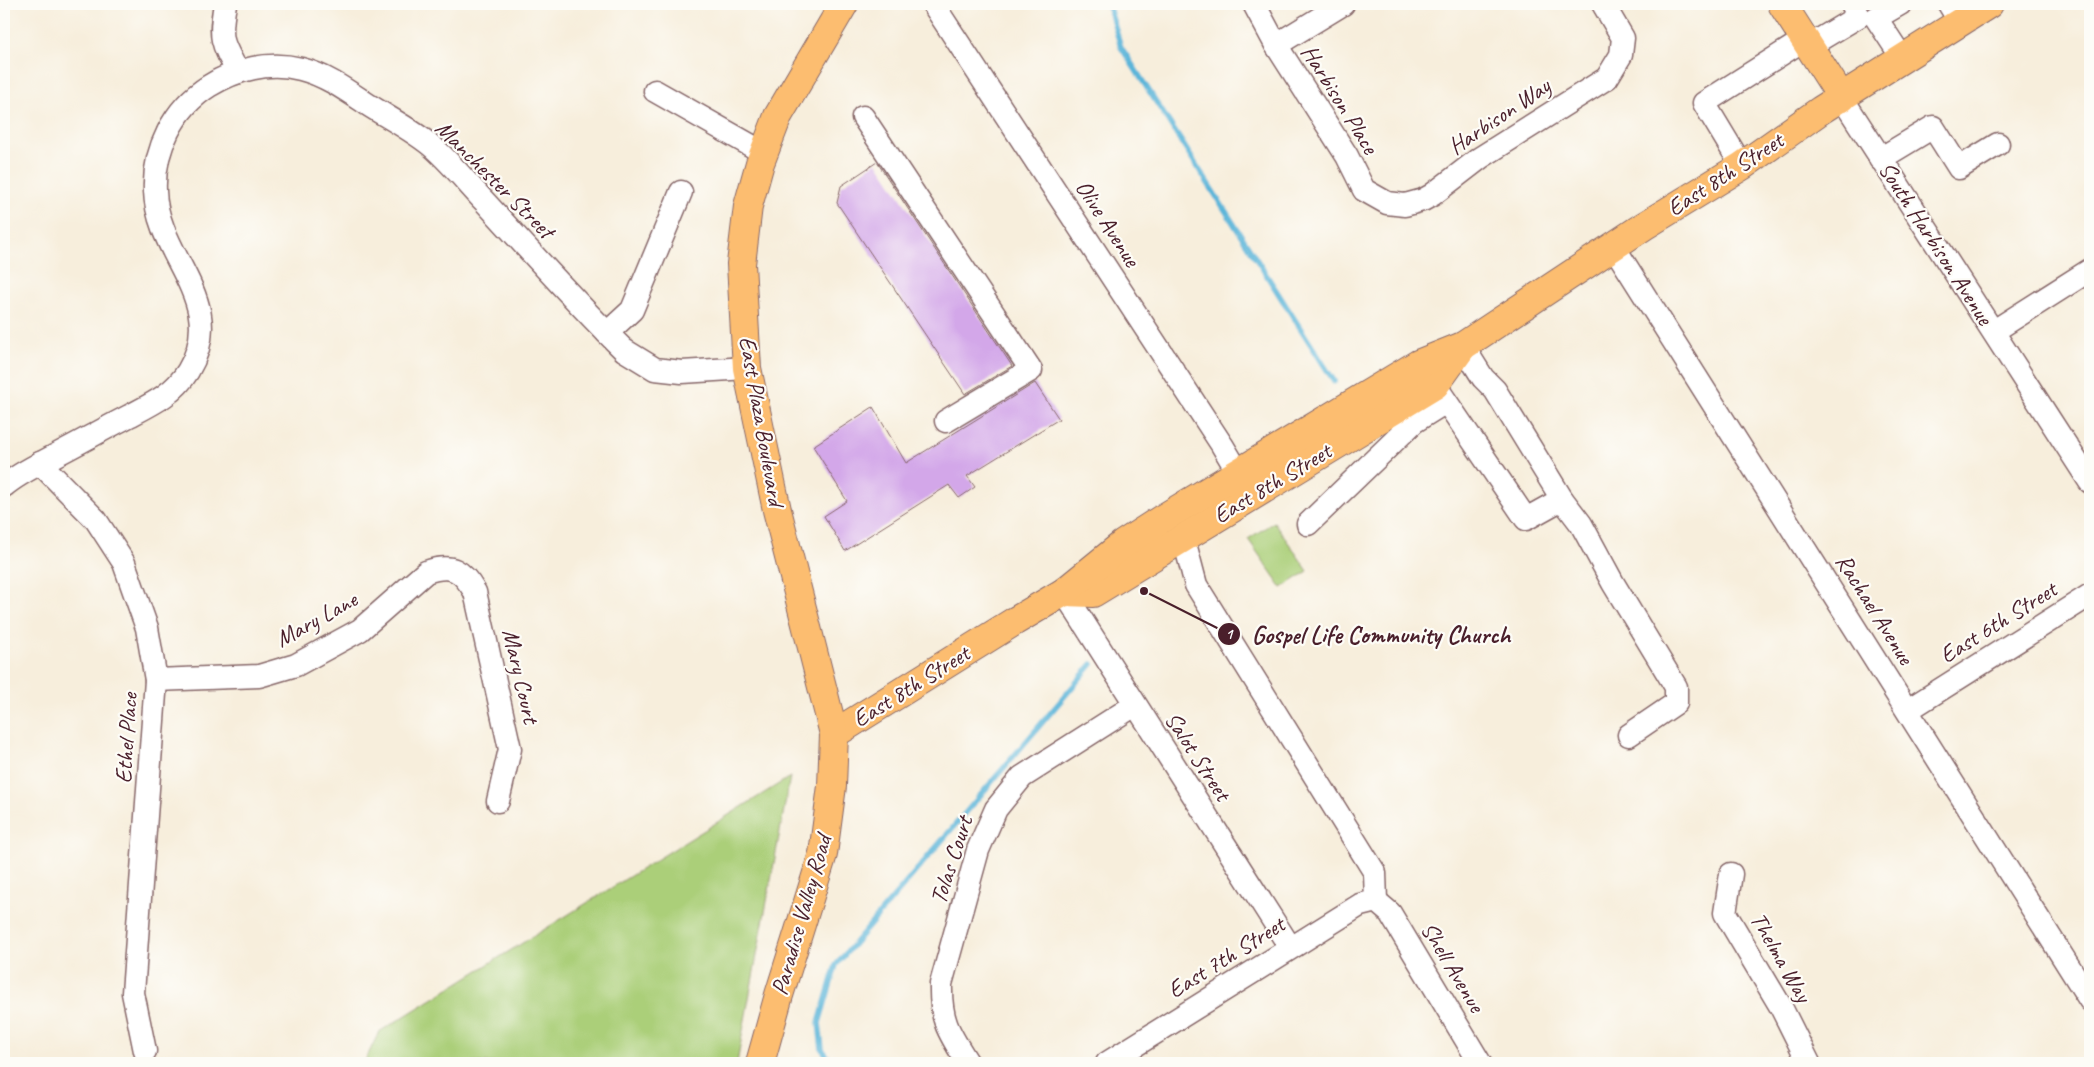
<svg xmlns="http://www.w3.org/2000/svg" width="2094" height="1067" viewBox="0 0 2094 1067" font-family="Caveat,sans-serif">
  <rect width="100%" height="100%" fill="#fdfcf7"/>
  <filter id="ink" filterUnits="userSpaceOnUse"><feTurbulence type="fractalNoise" baseFrequency=".02" numOctaves="2"/><feDisplacementMap in="SourceGraphic" scale="10" xChannelSelector="R" yChannelSelector="G"/><feConvolveMatrix kernelMatrix="1 2 1 2 8 2 1 2 1" color-interpolation-filters="sRGB"/></filter>
  <filter id="wash" filterUnits="userSpaceOnUse"><feTurbulence type="fractalNoise" baseFrequency=".0096" numOctaves="4" result="noise"/><feDisplacementMap in="SourceGraphic" scale="20" xChannelSelector="R" yChannelSelector="G"/><feGaussianBlur stdDeviation="1.12" result="paint"/><feColorMatrix in="noise" values="0 0 0 0 0 0 0 0 0 0 0 0 0 0 0 0 0 1.4 0 .05"/><feComposite in="paint" operator="in"/></filter>
  <g filter="url(#wash)">
    <rect width="100%" height="100%" fill="#f7eedc"/>
    <!-- green -->
    <g fill="#abcf79" stroke="#7a7752">
      <path d="M1274 522 1308 571 1282 588 1248 539Z"/>
      <path d="M790 777 737 1063H364L379 1032Z"/>
    </g>
    <g fill="none" stroke-linecap="round" stroke-linejoin="round">
      <!-- stream -->
      <g stroke="#5cb5d9" stroke-width="5.5">
        <path d="M1108 4 1121 47 1334 381"/>
        <path d="M832 1063 822 1049 819 1023 836 965 1092 664"/>
      </g>
    </g>
    <g id="blocks">
      <!-- building -->
      <g fill="#d3a7e9">
        <path d="M877 162 1012 366 965 394 837 203 841 186Z"/>
        <path d="M1035 383 1059 419 967 476 975 487 959 498 949 485 845 551 824 516 847 501 813 446 873 407 906 463Z"/>
      </g>
    </g>
  </g>
  <g filter="url(#ink)">
    <use href="#blocks" fill-opacity="0" stroke="#876769" stroke-width="1"/>
    <g fill="none" stroke-linecap="round" stroke-linejoin="round">
      <defs>
        <g id="minor">
          <path d="M225 4C219 38 221 42 238 72"/>
          <path d="M933 4 1222 445 1247 487"/>
          <path d="M1254 4 1276 45 1347 156 1364 190 1387 203 1405 205 1423 200 1432 195 1480 158 1607 78 1621 55 1623 38 1603 4"/>
          <path d="M1900 4 1876 18 1903 59"/>
          <path d="M1949 4 1960 22"/>
          <path d="M1276 45 1343 4"/>
          <path d="M1809 46 1859 16 1852 4"/>
          <path d="M655 91 764 153"/>
          <path d="M1842 98 2090 482"/>
          <path d="M863 117 1031 370 946 421"/>
          <path d="M1880 159 1933 127 1959 168 1998 144"/>
          <path d="M1742 166 1704 103 1805 39"/>
          <path d="M1614 247 2090 1000"/>
          <path d="M1994 331 2090 270"/>
          <path d="M607 333 632 310 681 192"/>
          <path d="M1463 346 1483 378 1495 390 1562 499 1581 524 1613 583 1676 687V703L1629 735"/>
          <path d="M1435 385 1526 519 1562 499"/>
          <path d="M40 463 96 520 124 563 147 628 156 680 133 993 145 1051"/>
          <path d="M4 486C18 474 37 465 54 456 79 443 104 429 129 416 152 404 174 394 188 371 230 302 157 258 155 191 153 150 174 108 209 86 236 69 269 61 301 69 325 75 346 90 367 104 387 117 416 132 434 148 452 164 468 184 485 202 531 252 576 303 624 350L655 369 682 372 747 368"/>
          <path d="M1308 524 1414 422 1446 402"/>
          <path d="M1183 536 1196 585 1375 873 1376 901"/>
          <path d="M1064 592 1290 947"/>
          <path d="M156 680 259 676 296 665 360 630 426 572C452 563 462 570 475 592L510 749 498 801"/>
          <path d="M1908 710 2090 595"/>
          <path d="M1731 874 1725 913 1781 1007 1809 1063"/>
          <path d="M1376 901 1390 913 1480 1063"/>
          <path d="M968 1063C949 1033 940 1021 941 984L978 850 996 809 1022 777 1135 705"/>
          <path d="M1107 1063 1360 905 1376 901"/>
        </g>
        <g id="major">
          <path d="M1782 4 1842 98"/>
          <path d="M1064 592 1093 593 1435 385 1463 346"/>
          <path d="M834 734 1015 621 1064 592 1123 544 1160 520 1418 364 1463 346 1644 226 1742 166 1821 110 1989 4"/>
          <path d="M760 1063 779 995 823 854 832 786 834 734 777 510 747 368 741 264 748 206 760 163 778 116 844 4"/>
        </g>
      </defs>
      <!-- minor casing -->
      <use href="#minor" stroke="#876769" stroke-width="25"/>
      <!-- major casing -->
      <use href="#major" stroke="#876769" stroke-width="30"/>
      <!-- minor -->
      <use href="#minor" stroke="#fff" stroke-width="22"/>
      <!-- major -->
      <use href="#major" stroke="#fcbd6f" stroke-width="28"/>
    </g>
  </g>
  <g text-anchor="middle" dominant-baseline="central" stroke-width="4.5" stroke-linejoin="round" paint-order="stroke">
    <!-- street labels -->
    <g font-size="24" fill="#4a1f2b" stroke="#fdfcf7">
      <text transform="translate(1340 99) rotate(58)">Harbison Place</text>
      <text transform="translate(1499 116) rotate(-34)">Harbison Way</text>
      <text transform="translate(1725 174) rotate(-33)">East 8th Street</text>
      <text transform="translate(495 179) rotate(45)">Manchester Street</text>
      <text transform="translate(1108 223) rotate(57)">Olive Avenue</text>
      <text transform="translate(1936 243) rotate(57)">South Harbison Avenue</text>
      <text transform="translate(762 421) rotate(80)">East Plaza Boulevard</text>
      <text transform="translate(1272 483) rotate(-31)">East 8th Street</text>
      <text transform="translate(1875 609) rotate(58)">Rachael Avenue</text>
      <text transform="translate(316 619) rotate(-29)">Mary Lane</text>
      <text transform="translate(1998 622) rotate(-32)">East 6th Street</text>
      <text transform="translate(521 676) rotate(77)">Mary Court</text>
      <text transform="translate(911 686) rotate(-32)">East 8th Street</text>
      <text transform="translate(126 738) rotate(-86)">Ethel Place</text>
      <text transform="translate(1198 756) rotate(57)">Salot Street</text>
      <text transform="translate(951 860) rotate(-72)">Tolas Court</text>
      <text transform="translate(801 915) rotate(-74)">Paradise Valley Road</text>
      <text transform="translate(1226 957) rotate(-32)">East 7th Street</text>
      <text transform="translate(1781 957) rotate(60)">Thelma Way</text>
      <text transform="translate(1453 967) rotate(59)">Shell Avenue</text>
    </g>
  </g>
  <!-- callouts -->
  <path fill="none" stroke="#4a1f2b" stroke-width="2" d="M1144 591L1229 634"/>
  <g fill="#4a1f2b" stroke="#fdfcf7" stroke-width="2">
    <circle cx="1144" cy="591" r="5"/>
    <circle cx="1229" cy="634" r="12"/>
  </g>
  <g font-size="15" text-anchor="middle" font-weight="bold" fill="#fff">
    <text x="1229" y="639">1</text>
  </g>
  <g font-size="25" text-anchor="middle" font-weight="bold" fill="#4a1f2b" stroke="#fdfcf7" stroke-width="4.5" stroke-linejoin="round" paint-order="stroke">
    <text x="1381" y="643">Gospel Life Community Church</text>
  </g>
  <!-- margin -->
  <rect width="2094" height="1067" fill="none" stroke="#fdfcf7" stroke-width="20"/>
</svg>
